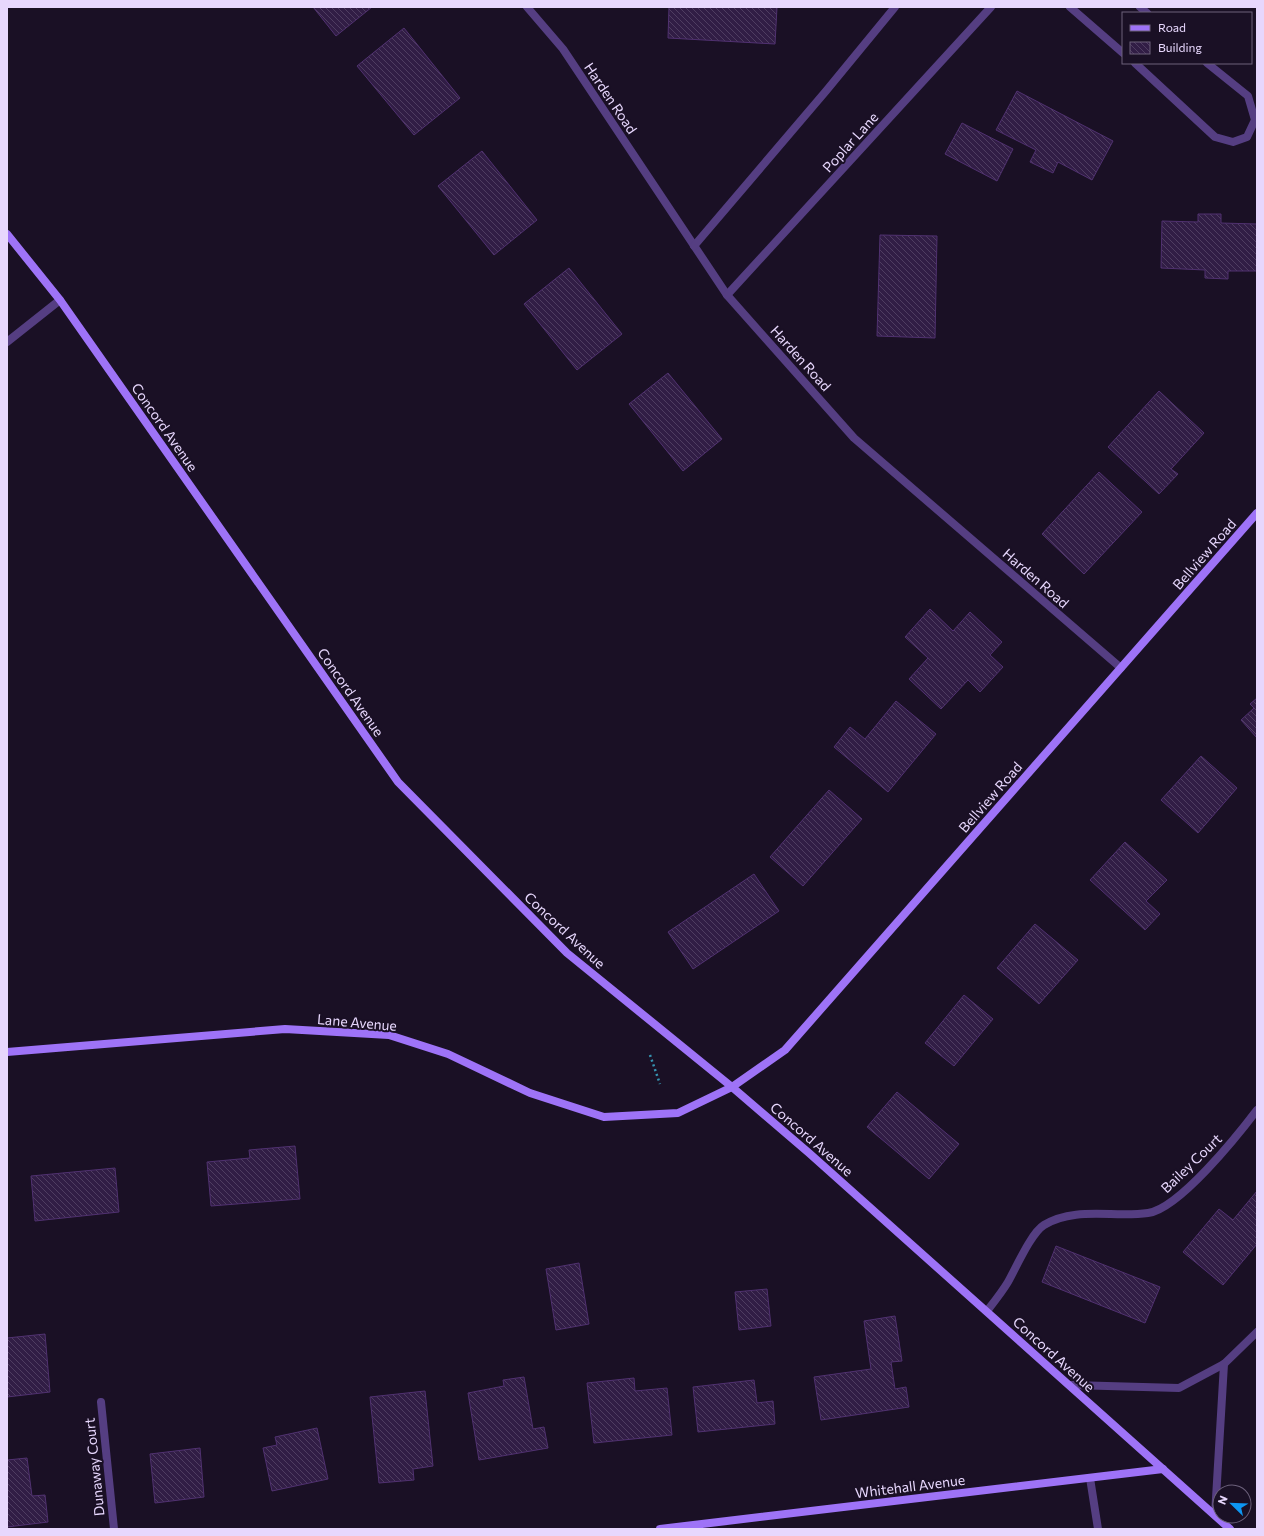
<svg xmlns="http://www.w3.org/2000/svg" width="1264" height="1536" viewBox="0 0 1264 1536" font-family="Commissioner,sans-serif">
  <defs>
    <pattern id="building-back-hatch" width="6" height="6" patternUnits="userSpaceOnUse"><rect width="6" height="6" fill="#311d45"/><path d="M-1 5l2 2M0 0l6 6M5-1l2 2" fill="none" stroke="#4f3d61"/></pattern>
  </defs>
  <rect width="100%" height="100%" fill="#1a1025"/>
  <!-- building -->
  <g fill="url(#building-back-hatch)" stroke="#503170">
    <path d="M313 7H372L336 36Z"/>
    <path d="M669 7H777L775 44 668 38Z"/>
    <path d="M404 28 460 98 414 135 357 66Z"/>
    <path d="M1017 91 1113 141 1092 180 1058 162 1053 173 1030 162 1036 150 996 130Z"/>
    <path d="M962 123 1013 149 997 181 945 154Z"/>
    <path d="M482 151 537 220 494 255 438 186Z"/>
    <path d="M1198 214H1221V223L1257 224V271H1228V279L1205 278V270L1161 268 1162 221 1198 222Z"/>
    <path d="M880 235 937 236 935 338 877 336Z"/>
    <path d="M569 268 622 334 577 370 524 304Z"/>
    <path d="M668 373 722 439 683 471 629 404Z"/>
    <path d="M1159 391 1204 433 1171 469 1178 474 1159 494 1108 447Z"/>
    <path d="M1099 472 1142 512 1084 574 1042 534Z"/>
    <path d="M930 609 953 631 970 612 1002 642 990 655 1003 667 980 692 968 680 941 709 909 679 928 658 905 637Z"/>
    <path d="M1257 698V738L1241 720 1254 708 1250 704Z"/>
    <path d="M896 701 936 734 888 792 834 747 850 727 865 739Z"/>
    <path d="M1201 756 1237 788 1198 833 1161 800Z"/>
    <path d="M829 790 862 819 803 886 770 857Z"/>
    <path d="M1125 842 1167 880 1146 901 1160 914 1145 930 1090 880Z"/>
    <path d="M754 874 779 911 693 969 668 932Z"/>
    <path d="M1035 924 1078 960 1039 1004 997 968Z"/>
    <path d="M964 995 993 1019 954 1066 925 1043Z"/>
    <path d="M897 1092 959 1144 929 1179 867 1127Z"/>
    <path d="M295 1146 300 1199 211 1206 207 1162 250 1158 249 1150Z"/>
    <path d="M115 1168 119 1212 35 1221 31 1176Z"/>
    <path d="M1257 1191V1244L1223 1285 1183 1252 1219 1209 1233 1220Z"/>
    <path d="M1056 1246 1160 1287 1145 1323 1042 1282Z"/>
    <path d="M579 1263 589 1324 556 1330 546 1269Z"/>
    <path d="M767 1289 771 1326 739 1330 735 1292Z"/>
    <path d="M895 1316 902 1361 891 1362 895 1389 906 1387 909 1407 821 1420 814 1377 871 1369 864 1321Z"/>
    <path d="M45 1334 50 1392 7 1397V1338Z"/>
    <path d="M524 1377 533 1429 544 1427 548 1448 479 1460 468 1393 504 1386 503 1380Z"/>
    <path d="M634 1378 635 1391 667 1388 672 1435 594 1443 587 1383Z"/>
    <path d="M754 1380 757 1403 773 1401 775 1424 698 1432 693 1387Z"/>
    <path d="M425 1391 433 1466 413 1469 414 1480 379 1483 370 1397Z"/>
    <path d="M317 1428 328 1479 272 1491 263 1448 277 1445 275 1437Z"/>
    <path d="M200 1448 204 1497 155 1503 150 1454Z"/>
    <path d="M27 1458 32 1496 45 1495 48 1522 7 1527V1460Z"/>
  </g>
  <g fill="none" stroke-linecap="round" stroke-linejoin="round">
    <!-- path -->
    <path stroke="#3694b1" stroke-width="2.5" stroke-dasharray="2 3" stroke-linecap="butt" d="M650 1055 660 1084"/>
    <!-- lane -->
    <g stroke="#553e82" stroke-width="8">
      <path d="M101 1402 114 1529"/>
      <path d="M1090 1478 1098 1529"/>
    </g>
    <!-- street -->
    <g stroke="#553e82" stroke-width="8">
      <path d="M527 7 563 49 727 295 854 438 1121 668"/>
      <path d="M1070 7 1123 53"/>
      <path d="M1140 7 1147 13"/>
      <path d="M1135 63 1215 137 1233 142 1247 137 1255 120 1248 96 1207 63"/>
      <path d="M694 246 826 91 895 7"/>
      <path d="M727 295 991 7"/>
      <path d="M7 342 60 300"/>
      <path d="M987 1311C994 1302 1002 1292 1008 1282 1016 1268 1031 1233 1044 1225 1075 1206 1114 1218 1148 1213 1179 1209 1238 1135 1257 1110"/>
      <path d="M1071 1385 1179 1388 1224 1364 1257 1332"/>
      <path d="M1215 1515 1224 1364"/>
    </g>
    <!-- secondary -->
    <g stroke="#9e73f7" stroke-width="8">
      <path d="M7 234 60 300 398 782 567 953 732 1087 809 1153 1230 1529"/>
      <path d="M7 1052 285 1029 389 1035 448 1054 530 1093 604 1117 678 1113 732 1087 785 1050 1257 513"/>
      <path d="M660 1529 1163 1469"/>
    </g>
  </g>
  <g text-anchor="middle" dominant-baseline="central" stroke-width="4" stroke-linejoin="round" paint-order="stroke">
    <!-- street labels -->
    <g font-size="14" fill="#e7d7fd" stroke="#1a1025">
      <text transform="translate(611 98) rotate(56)">Harden Road</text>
      <text transform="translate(850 142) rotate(-48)">Poplar Lane</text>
      <text transform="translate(801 358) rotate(48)">Harden Road</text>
      <text transform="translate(165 427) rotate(55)">Concord Avenue</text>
      <text transform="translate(1204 554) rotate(-49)">Bellview Road</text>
      <text transform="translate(1036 578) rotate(41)">Harden Road</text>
      <text transform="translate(351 692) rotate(55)">Concord Avenue</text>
      <text transform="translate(990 797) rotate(-49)">Bellview Road</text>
      <text transform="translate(565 930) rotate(43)">Concord Avenue</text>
      <text transform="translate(357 1022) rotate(5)">Lane Avenue</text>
      <text transform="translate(812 1139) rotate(41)">Concord Avenue</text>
      <text transform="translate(1191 1163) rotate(-44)">Bailey Court</text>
      <text transform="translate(1054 1354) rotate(42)">Concord Avenue</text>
      <text transform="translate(94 1467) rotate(-96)">Dunaway Court</text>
      <text transform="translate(910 1486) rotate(-7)">Whitehall Avenue</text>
    </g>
  </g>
  <!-- border -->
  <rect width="1264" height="1536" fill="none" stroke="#e7d7fd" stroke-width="16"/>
  <!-- legend -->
  <rect x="1122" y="12" width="130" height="52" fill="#1a1025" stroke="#6c607b"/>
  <rect x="1130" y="25" width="20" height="6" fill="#9e73f7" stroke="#6c607b"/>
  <text x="1158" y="32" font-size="12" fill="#e7d7fd">Road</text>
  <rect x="1130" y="42" width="20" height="12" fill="url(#building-back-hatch)" stroke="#6c607b"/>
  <text x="1158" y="52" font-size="12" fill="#e7d7fd">Building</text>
  <!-- north arrow -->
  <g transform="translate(1232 1504) rotate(293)"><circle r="19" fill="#1a1025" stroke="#6c607b"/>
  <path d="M0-3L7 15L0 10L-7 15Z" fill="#0e96f2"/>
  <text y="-6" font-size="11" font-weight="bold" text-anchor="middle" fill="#e7d7fd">N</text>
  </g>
</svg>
